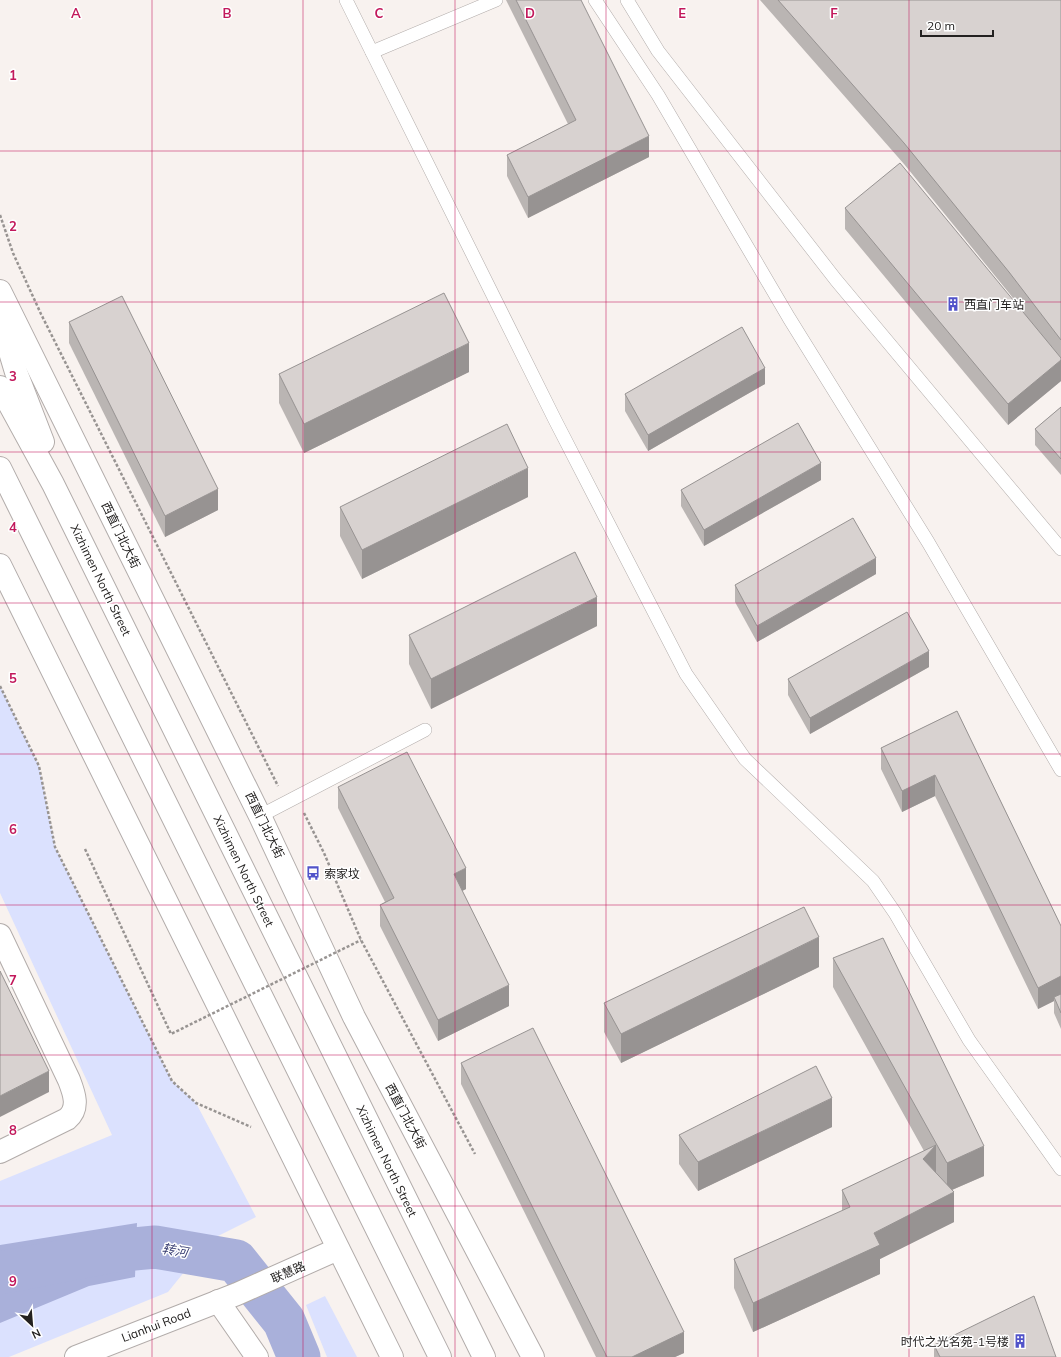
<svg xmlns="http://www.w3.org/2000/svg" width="1061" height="1357" viewBox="0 0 1061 1357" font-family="Mulish,'Noto Sans SC',sans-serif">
  <rect width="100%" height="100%" fill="#f8f2ef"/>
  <!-- park -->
  <g fill="#dbe1fe">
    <path d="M0 686 39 766 55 847 172 1081 196 1103 256 1217 210 1240 168 1292 9 1357H0V1181L112 1135 0 893Z"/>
    <path d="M325 1296 357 1357H327L306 1305Z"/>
  </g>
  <!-- water -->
  <path fill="#a9b0da" d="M137 1223 135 1277 89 1286 0 1323V1245Z"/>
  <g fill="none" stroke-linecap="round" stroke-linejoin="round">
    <!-- river -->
    <path stroke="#a9b0da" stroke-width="43" d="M0 1273 114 1251 155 1247 236 1261 284 1321 299 1357"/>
    <defs>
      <g id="lane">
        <path d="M346 0 555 420 686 674 745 759 873 881 895 913 969 1040 1061 1169"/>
        <path d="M595 0 658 95 789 318 928 542 1061 770"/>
        <path d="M627 0 658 51 836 280 1061 549"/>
        <path d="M372 52 496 0"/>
        <path d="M260 816 425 730"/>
      </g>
      <path id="street" d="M0 935 69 1080C74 1093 80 1108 67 1119L0 1152"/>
      <g id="secondary">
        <path d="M0 291 260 816 354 1017 533 1357"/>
        <path d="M0 565 392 1357"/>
        <path d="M218 1301 257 1357"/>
        <path d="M76 1357 237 1294 338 1249"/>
      </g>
      <g id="highway">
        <path d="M0 319 16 372 43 442"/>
        <path d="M0 387 53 484 484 1357"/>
        <path d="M0 468 440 1357"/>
      </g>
    </defs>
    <!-- lane casing -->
    <use href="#lane" stroke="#b2acaa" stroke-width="14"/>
    <!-- street casing -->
    <use href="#street" stroke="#b2acaa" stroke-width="24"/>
    <!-- secondary casing -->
    <use href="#secondary" stroke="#b2acaa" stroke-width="24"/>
    <!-- highway casing -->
    <use href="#highway" stroke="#b2acaa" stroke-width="24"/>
    <!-- path -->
    <g stroke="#989492" stroke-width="2.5" stroke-dasharray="3 2" stroke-linecap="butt">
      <path d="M0 215 13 253 41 314 278 786"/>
      <path d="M0 686 39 766 55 847 172 1081 196 1103 251 1127"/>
      <path d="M304 813 324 853 361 940 475 1154"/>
    </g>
    <!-- lane -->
    <use href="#lane" stroke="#fff" stroke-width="13"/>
    <!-- street -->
    <use href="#street" stroke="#fff" stroke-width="22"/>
    <!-- secondary -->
    <use href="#secondary" stroke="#fff" stroke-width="22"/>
    <!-- highway -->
    <use href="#highway" stroke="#fff" stroke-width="22"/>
    <!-- path-bridge -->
    <path stroke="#989492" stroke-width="2.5" stroke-dasharray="3 2" stroke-linecap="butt" d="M85 849 171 1034 361 940"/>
  </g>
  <!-- wall -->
  <g fill="#bab5b3">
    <path d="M506 0H581L649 157 528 218 507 176V155L568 124Z"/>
    <path d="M760 0H1061V381L1008 425 845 229V208L1025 314 1009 293 904 164Z"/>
    <path d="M69 322 218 510 165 537 69 343Z"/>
    <path d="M469 372 304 453 279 403V374Z"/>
    <path d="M765 384 648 451 625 411V394Z"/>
    <path d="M1061 407V475L1035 445V429Z"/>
    <path d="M821 480 704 546 681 506V490Z"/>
    <path d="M528 497 362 579 340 536V507Z"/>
    <path d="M876 574 757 642 735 602V585Z"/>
    <path d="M597 626 431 709 409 664V635Z"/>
    <path d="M929 667 810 734 788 695V679Z"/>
    <path d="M957 711 1061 926V1029L1054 1013V1001L1038 1009 935 796 902 812 881 769V748Z"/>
    <path d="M338 787 466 889 462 891 509 1006 438 1041 380 926V905L385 902 338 808Z"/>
    <path d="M833 958 984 1176 952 1190 954 1222 880 1259V1274L753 1332 734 1288V1259L842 1211V1190L924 1151 833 987Z"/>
    <path d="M819 967 621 1063 604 1032V1003Z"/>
    <path d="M461 1063 684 1353 675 1357H596L461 1084Z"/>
    <path d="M832 1127 698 1191 679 1164V1135Z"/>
    <path d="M934 1345 1056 1357H934Z"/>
  </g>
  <!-- shaded-wall -->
  <g fill="#979392">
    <path d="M649 136V157L528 218V197Z"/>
    <path d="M469 343V372L304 453V424Z"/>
    <path d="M1061 360V381L1008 425V404Z"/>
    <path d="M765 368V384L648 451V435Z"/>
    <path d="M821 463V480L704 546V530Z"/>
    <path d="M528 468V497L362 579V550Z"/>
    <path d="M218 489V510L165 537V516Z"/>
    <path d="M876 558V574L757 642V626Z"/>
    <path d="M597 597V626L431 709V679Z"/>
    <path d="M929 651V667L810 734V718Z"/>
    <path d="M935 775V796L902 812V791Z"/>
    <path d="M466 868V889L454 895V874Z"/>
    <path d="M819 937V967L621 1063V1034Z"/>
    <path d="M1061 976V997H1054V1001L1038 1009V988Z"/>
    <path d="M509 985V1006L438 1041V1020Z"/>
    <path d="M49 1071V1092L0 1117V1096Z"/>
    <path d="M832 1098V1127L698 1191V1162Z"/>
    <path d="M936 1145V1175L923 1159Z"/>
    <path d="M984 1146V1176L947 1192V1163Z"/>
    <path d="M954 1192V1222L880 1259V1274L753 1332V1303L874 1233Z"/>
    <path d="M684 1332V1353L675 1357H632Z"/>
  </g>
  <!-- building -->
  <g fill="#d8d2d0" stroke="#979392">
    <path d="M516 0H581L649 136 528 197 507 155 576 120Z"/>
    <path d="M778 0H1061V340L1009 272 904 143Z"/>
    <path d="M900 163 1061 358V360L1008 404 845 208Z"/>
    <path d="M444 293 469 343 304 424 279 374Z"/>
    <path d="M122 296 218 489 165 516 69 322Z"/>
    <path d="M742 327 765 368 648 435 625 394Z"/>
    <path d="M1061 407V459L1035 429Z"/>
    <path d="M798 423 821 463 704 530 681 490Z"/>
    <path d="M507 424 528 468 362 550 340 507Z"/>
    <path d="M853 518 876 558 757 626 735 585Z"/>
    <path d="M575 552 597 597 431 679 409 635Z"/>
    <path d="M907 612 929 651 810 718 788 679Z"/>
    <path d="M957 711 1061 926V976L1038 988 935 775 902 791 881 748Z"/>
    <path d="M407 752 466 868 454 874 509 985 438 1020 380 905 394 898 338 787Z"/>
    <path d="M804 907 819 937 621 1034 604 1003Z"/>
    <path d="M883 938 984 1146 947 1163 833 958Z"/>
    <path d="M0 971 49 1071 0 1096Z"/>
    <path d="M1061 994V1013L1054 997Z"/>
    <path d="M533 1028 684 1332 632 1357H607L461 1063Z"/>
    <path d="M816 1066 832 1098 698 1162 679 1135Z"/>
    <path d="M936 1145 923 1159 954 1192 874 1233 880 1245 753 1303 734 1259 850 1207 842 1190Z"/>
    <path d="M1034 1296 1056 1357H940L934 1345Z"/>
  </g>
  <!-- grid -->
  <path fill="none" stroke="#c2185b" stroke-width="1" stroke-opacity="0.55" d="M152 0V1357M303 0V1357M455 0V1357M606 0V1357M758 0V1357M909 0V1357M0 151H1061M0 302H1061M0 452H1061M0 603H1061M0 754H1061M0 905H1061M0 1055H1061M0 1206H1061"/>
  <!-- icons -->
  <defs>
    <symbol id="building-bare" viewBox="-9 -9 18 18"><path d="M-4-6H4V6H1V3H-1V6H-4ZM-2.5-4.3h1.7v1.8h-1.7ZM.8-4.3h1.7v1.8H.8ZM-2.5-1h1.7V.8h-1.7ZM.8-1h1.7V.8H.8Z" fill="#5153c9" stroke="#fff" stroke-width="2.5" paint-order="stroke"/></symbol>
    <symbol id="bus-bare" viewBox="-9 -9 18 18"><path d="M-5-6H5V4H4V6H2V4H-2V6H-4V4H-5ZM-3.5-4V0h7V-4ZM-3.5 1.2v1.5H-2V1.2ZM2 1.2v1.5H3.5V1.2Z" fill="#5153c9" stroke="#fff" stroke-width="2.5" paint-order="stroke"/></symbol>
  </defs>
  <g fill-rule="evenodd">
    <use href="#building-bare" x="943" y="294" width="20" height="20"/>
    <use href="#bus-bare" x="303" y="863" width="20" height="20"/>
    <use href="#building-bare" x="1010" y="1331" width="20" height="20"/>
  </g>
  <g text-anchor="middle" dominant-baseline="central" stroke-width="3" stroke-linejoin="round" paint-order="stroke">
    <!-- poi labels -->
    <g font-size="12" fill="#232120" stroke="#fff" text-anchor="start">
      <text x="964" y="304">西直门车站</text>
      <text x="324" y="873">索家坟</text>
      <text x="1009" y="1341" text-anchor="end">时代之光名苑-1号楼</text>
    </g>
    <!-- street labels -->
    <g font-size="12" fill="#232120" stroke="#fff">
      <text transform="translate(121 535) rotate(64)">西直门北大街</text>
      <text transform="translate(101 580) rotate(64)">Xizhimen North Street</text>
      <text transform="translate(265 825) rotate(64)">西直门北大街</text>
      <text transform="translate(244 871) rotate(64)">Xizhimen North Street</text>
      <text transform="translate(406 1116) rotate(62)">西直门北大街</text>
      <text transform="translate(387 1161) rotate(64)">Xizhimen North Street</text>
      <text transform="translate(288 1272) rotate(-23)">联慧路</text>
      <text transform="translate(156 1325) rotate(-21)">Lianhui Road</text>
    </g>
    <!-- water labels -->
    <g font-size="13" font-style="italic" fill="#363b70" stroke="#fff">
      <text transform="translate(175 1250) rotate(10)">转河</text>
    </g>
  </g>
  <g font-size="13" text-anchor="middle" font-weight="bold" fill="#c2185b" stroke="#fff" stroke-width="3" stroke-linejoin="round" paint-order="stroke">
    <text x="76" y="18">A</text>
    <text x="227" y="18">B</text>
    <text x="379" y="18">C</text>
    <text x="530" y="18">D</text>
    <text x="682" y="18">E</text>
    <text x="834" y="18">F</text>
    <text x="13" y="80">1</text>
    <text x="13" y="231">2</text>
    <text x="13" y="381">3</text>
    <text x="13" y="532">4</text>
    <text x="13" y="683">5</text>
    <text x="13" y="834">6</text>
    <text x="13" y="985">7</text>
    <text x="13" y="1135">8</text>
    <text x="13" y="1286">9</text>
  </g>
  <!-- north arrow -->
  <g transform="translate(32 1325) rotate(154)" stroke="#ffffff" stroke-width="3" paint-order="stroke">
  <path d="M0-3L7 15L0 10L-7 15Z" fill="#232120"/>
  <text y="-6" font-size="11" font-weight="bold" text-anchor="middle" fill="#232120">N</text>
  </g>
  <!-- scale -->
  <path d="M921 30v6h72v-6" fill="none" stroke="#232120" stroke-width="2"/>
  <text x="927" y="30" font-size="12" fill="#232120" stroke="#ffffff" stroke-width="3" paint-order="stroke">20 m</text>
</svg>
